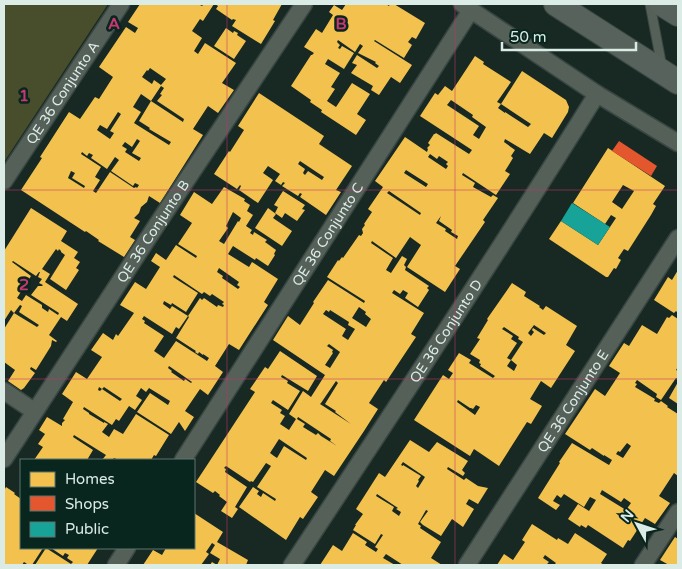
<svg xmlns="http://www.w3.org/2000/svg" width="682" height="569" viewBox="0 0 682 569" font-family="'Varela Round',sans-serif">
  <rect width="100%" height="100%" fill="#182924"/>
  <!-- green -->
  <path fill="#484e2c" d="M4 4H108L4 162Z"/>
  <!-- homes -->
  <g fill="#f2c14e" fill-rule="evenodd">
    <path d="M140 4H198L202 6 204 4H214L203 21 200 19 192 31 202 38 194 51 198 54 205 43 236 63 222 83 234 90 218 113 208 106 193 129 203 135 160 203 149 196 147 202 141 207 139 213 134 218 140 221 130 237 135 240 124 257 98 241 99 240 86 231 85 232 21 190 42 158 40 157 69 112 80 119 95 97 99 99 113 77 99 67 126 27 135 33 138 28 128 22ZM150 68 166 79 161 85 154 80 152 84 142 77 147 70 148 71ZM161 86 164 88 160 94 162 95 157 101 184 119 183 122 151 101 139 121 150 128 149 129 171 142 169 145 134 123 141 112 133 107 141 94 151 101ZM118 112 121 114 110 131 114 133 110 139 97 130 100 125 107 129ZM137 139 140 141 132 153 141 158 139 161 125 152 127 149 122 146 125 142 132 147ZM82 152 87 156 89 153 93 155 91 158 107 169 115 157 119 160 111 171 133 186 135 183 139 185 137 188 136 187 134 188 110 172 96 193 93 191 100 180 95 177 101 167 81 154ZM71 171 75 173 72 178 85 186 84 188 68 178Z"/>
    <path d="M215 4H282L273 20 275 21 261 44 232 26 236 20 233 19 232 20 216 9 218 6Z"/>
    <path d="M346 4H386L389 6 390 4H394L425 23 416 39 412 37 408 42 412 45 404 58 375 40 374 41 412 65 400 83 391 77 379 95 371 90 373 86 351 73 357 65 352 63 357 55 377 68 379 66 375 63 376 62 358 53 363 46 360 44 355 52 338 40 337 42 340 45 338 48 340 49 342 46 354 53 344 69 328 59 325 64 340 73 331 87 335 89 327 101 336 107 352 83 370 94 357 114 366 120 356 135 321 112 322 110 310 102 311 100 291 86 311 55H312L314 53 304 47 316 29 322 33 333 15 329 12 334 5 342 10Z"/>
    <path d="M226 28 233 33 234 31 238 33 237 35 246 41 234 59 214 46Z"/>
    <path d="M475 56 484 62 483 64 511 82 497 102 501 104 522 71 566 100 569 107 568 112 552 138 544 133 530 154 505 139 504 142 515 150 511 156 513 158 505 171 510 174 496 195 463 173 462 175 475 183 473 187 491 197 493 195 498 198 483 220 485 222 455 266 460 269 445 292 407 267 421 245 410 237 396 258 372 241 371 243 393 258 386 270 391 273 402 256 407 259 404 265 406 267 405 270 429 286 427 288 429 290 418 307 405 298 408 293 403 290 400 294 394 290 392 293 424 313 411 334 416 337 386 382 384 380 369 403 378 409 364 431 334 476 325 470 311 492 318 497 303 519 300 517 286 540 239 507 253 487 259 491 257 494 261 497 263 493 275 501 276 499 257 487 271 466 266 463 253 482 251 481 250 482 226 466 224 468 226 469 225 472 247 487 235 507 238 509 232 518 221 511 227 502 219 496 220 495 215 491 213 493 196 482 255 392 250 389 265 367 268 369 280 351 317 376 308 391 282 375 281 377 288 381 287 383 300 391 288 410 273 400 271 403 282 410 280 413 285 416 280 424 289 430 296 419 289 414 303 391 311 397 325 375 273 340 288 316 300 325 314 303 313 302 328 280 364 303 365 301 327 277 338 260 339 261 342 257 343 258 359 235 361 236 363 233 362 229 365 225 364 224 372 212 368 209 383 187 375 181 405 137 427 152 428 149 427 148 430 145 428 143 434 134H435L436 133 469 154 472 150 420 116 435 93 438 95 445 86 452 91ZM451 100 473 115 472 117 486 127 479 139 473 135 479 126 447 105ZM501 104 531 124 528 127 505 112V113L498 108ZM430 154 437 159 439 156 448 162 446 164 448 166 446 169 428 157ZM406 170 428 184 426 187 404 173ZM389 191 421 213 420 215 387 193ZM441 216 439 221 452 230 451 232 458 236 457 239 445 231 446 229 436 223ZM359 307 366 312 365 314 371 319 366 327 352 318ZM326 310 329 312 330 310 349 322 348 325 355 329 348 340 342 336 346 329 323 314ZM329 344 340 352 330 368 325 365 333 353 332 352 333 350 327 346ZM336 381 338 383 325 404 336 411 335 412 351 424 320 404 321 403ZM298 417 331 439 330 441 337 446 321 436 318 433 316 435 303 427 305 424 297 419ZM279 439 307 458 306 460 284 446 277 458 274 456 270 453Z"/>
    <path d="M259 93 324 136 319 144 352 166 336 190 341 192 326 215 300 197 302 194 300 193 298 196 282 186 285 183 283 182 281 185 275 181 280 174 268 166 263 173 273 180 258 203 239 190 241 186 240 185 237 189 214 174 229 151 230 152 244 130 238 126ZM300 161 324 177 322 180 308 171 305 175 303 173 305 169 298 164Z"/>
    <path d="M608 148 665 186 653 204 656 206 651 215 628 251 624 249 618 258 621 260 616 269 614 268 608 277H606L549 239 561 221 598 245 616 218 611 215 605 224 573 203ZM623 185 634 191 622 209 612 202Z"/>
    <path d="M224 187 245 199 244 201 250 205 247 211 253 215 246 226 252 230 250 233 253 235 254 232 267 240 265 242 276 250 274 254 275 255 268 266 256 258 255 260 233 246 228 254 249 267 252 262 278 279 264 302 268 305 239 350 229 344 215 366 223 372 208 395 200 389 185 411 194 417 185 431 179 422 171 434 137 412 150 393 168 405 170 401 149 388 146 392 141 388 136 396 142 400 135 410 129 406 119 421 116 419 112 425 84 407 83 409 89 413V414L104 423V422L108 424 102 432 109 437 114 429 123 434 136 414 169 435 156 456 154 455 151 460H119L114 458 112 460H102L106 455 74 435 73 437 93 450 87 460 62 459 34 460 43 447 38 444 45 434 39 430 47 417 62 426V423L65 420 63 419 73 402 62 394 76 372 87 379 102 357 91 350 103 333 113 340 116 334 118 336 134 313 120 305 135 282 146 289 160 267 151 261 156 253 166 260 176 245 196 258 197 256 178 244 192 223 180 215 194 192 212 204ZM233 212 241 218 239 222 238 221 224 244 219 241 228 228 226 226ZM219 268 239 282 237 285 240 287 238 289 222 278 223 276 217 272ZM174 275 202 294 204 292 210 296 212 294 224 302 222 304 224 305 223 307 218 305 217 307 204 298 202 300 200 298 188 316 189 317 176 338 196 351 195 352 198 354 199 352 203 355V354L209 358 207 361 176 341 164 358 154 351 164 336 144 323 145 321 142 319 144 316 172 334 176 327 179 329 188 316 172 306 170 309 163 304 164 301 171 305 172 303 186 312 198 293 173 277ZM169 366 192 382 191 383 185 379 184 381 171 372 172 371 168 368ZM99 387 102 389 104 387 122 399 120 401 102 389 100 391 98 390Z"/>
    <path d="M283 191 305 205 302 209 305 210 297 221 285 213 282 218 275 213 278 207 274 205Z"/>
    <path d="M31 208 67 231 61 241 78 252 74 258 80 262 76 268 79 270 66 290 50 279 65 255 61 252V251L59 249 58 251 56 249 42 269 50 274 45 282 78 304 67 321 61 317 49 335 57 341 56 342 52 340 51 346 36 370 31 367 30 369 35 373 24 388 21 390 8 381 15 370 4 362V329L14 313 37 327 39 325 19 312 22 306 20 305 14 313 11 310 4 321V251ZM13 261 36 276 39 272H40L38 277 42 279 39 283 43 285 42 286H38L31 295 59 313 58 315 49 309 48 312 42 308V305L26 295 22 301 17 298 31 276 12 262Z"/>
    <path d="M268 208 276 214 273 218 292 231 282 246 255 228Z"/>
    <path d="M678 270V313L676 311 674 313 654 300 668 277 672 280Z"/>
    <path d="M512 283 526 292 524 296 540 306 539 307 543 310 546 306 577 326 566 345 575 351 551 388 541 381 530 399 542 406 531 424 527 422 499 466 474 449 470 456 414 420 443 375 449 379 453 373 448 370 459 353 471 360 469 363 493 378 495 376 480 366 481 364 479 363 480 360 470 354 480 339 477 338 488 320 487 319ZM534 325 546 333 544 335 533 328 532 330 534 332 531 336 528 333ZM504 327 519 337 518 339 523 342 511 360 517 365 514 371 507 366 511 360 507 358 517 343 511 339 513 336 502 329ZM458 400 470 408H471L473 409 476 405 480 407 475 415 457 402Z"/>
    <path d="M672 315 678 319V367L676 370 678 371V379L676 378 661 400 656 397 657 394 637 380 635 383 637 384 635 387 655 399 654 401 659 403 661 401 668 406 667 407 678 414V476L674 473 659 496 670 503 655 524 645 518 630 541 628 540 623 548 588 525 586 528 581 525 580 527 568 519 578 504 589 511 596 500 590 497 584 507 564 494 561 498 557 495 553 501 560 505 556 510 538 498 560 463 559 462 572 443 609 465 612 460 604 455V456L592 448 590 450 565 434 595 389 605 396 620 373 609 366 624 343 629 346 642 325 657 334 667 317 669 318ZM627 443 631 446 623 458 616 454 618 451 620 452ZM602 490 621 502 624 498 631 503 626 510 600 494Z"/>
    <path d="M678 382V404L669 398Z"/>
    <path d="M410 440 429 452 437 442 468 461 462 470 465 473 463 476 448 467 447 469 464 480 466 478 478 486 488 488 478 504 469 499 466 504 474 509 463 527 452 519 441 536 423 525 420 522 428 511 426 510 418 524 421 526 420 528 441 542 431 558 442 565H403L386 554 383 558 395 565H320L333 545 342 551 353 533 367 542 365 545 376 552 378 549 375 547 383 535 381 534 375 544 353 530 356 525H355L363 514 356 509 379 473 385 477ZM403 462 425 477 418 488 416 486 419 481 418 480 421 476 403 465V466L401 465ZM377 494 398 508 396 509 401 512 399 516 392 511 394 507 376 496Z"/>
    <path d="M6 487 15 493 14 494 21 499V548H43L32 565H26L27 564 24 562 22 565H4V491Z"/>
    <path d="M194 513 223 532 217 542 248 560 246 565H210L212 562 217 565 220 559 210 553 215 545 212 543 206 552 209 554 201 565 194 564 193 565H143L153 550 162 555 166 548H194Z"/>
    <path d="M532 524 557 540 558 538 568 544 575 533 607 554 601 563 604 565H554L556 563 545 555 543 558 549 562 546 565H497L504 554 513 560 525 542 522 540Z"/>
    <path d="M675 537 678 539V565H669L660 560Z"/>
    <path d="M46 548 71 564 73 562 67 558 69 555 65 553 63 556 51 548H98L87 565H35Z"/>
  </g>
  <!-- shops -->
  <path fill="#e4572e" d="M619 141 657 166 651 176 612 151Z"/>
  <!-- public -->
  <path fill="#17a398" d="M572 203 610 227 598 245 561 221Z"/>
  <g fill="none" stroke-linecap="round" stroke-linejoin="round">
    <defs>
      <path id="service" d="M650 4 662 67"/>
      <g id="minor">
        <path d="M462 4 597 94 678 143"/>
        <path id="s1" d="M4 181 121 4"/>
        <path d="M4 391 34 411"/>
        <path id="s2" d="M4 459 156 226 304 4"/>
        <path id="s3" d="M183 460 471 10"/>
        <path d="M116 565 127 548"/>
        <path id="s4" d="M292 565C395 409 498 253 597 94"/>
        <path id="s5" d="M467 565 678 238"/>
        <path d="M643 565 678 512"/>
      </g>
      <g id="secondary">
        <path d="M556 4 678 82"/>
        <path d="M662 4 678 14"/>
      </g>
    </defs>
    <!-- service casing -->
    <use href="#service" stroke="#394642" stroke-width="11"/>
    <!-- minor casing -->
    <use href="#minor" stroke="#394642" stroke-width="19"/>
    <!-- secondary casing -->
    <use href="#secondary" stroke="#394642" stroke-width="26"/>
    <!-- service -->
    <use href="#service" stroke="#556059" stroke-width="9"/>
    <!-- minor -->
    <use href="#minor" stroke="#556059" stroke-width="16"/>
    <!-- secondary -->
    <use href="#secondary" stroke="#56625b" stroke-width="24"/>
  </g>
  <!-- grid -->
  <path fill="none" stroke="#c63870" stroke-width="1" stroke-opacity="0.55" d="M227 4V565M455 4V565M4 190H678M4 379H678"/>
  <g text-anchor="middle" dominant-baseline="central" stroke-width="5" stroke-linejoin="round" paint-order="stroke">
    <!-- street labels -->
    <g font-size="14" fill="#dbebe6" stroke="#08251e">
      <text stroke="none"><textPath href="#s1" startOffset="106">QE 36 Conjunto A</textPath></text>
      <text stroke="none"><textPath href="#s2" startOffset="272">QE 36 Conjunto B</textPath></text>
      <text stroke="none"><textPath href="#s3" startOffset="268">QE 36 Conjunto C</textPath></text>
      <text stroke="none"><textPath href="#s4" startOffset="280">QE 36 Conjunto D</textPath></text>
      <text stroke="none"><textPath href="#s5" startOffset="195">QE 36 Conjunto E</textPath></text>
    </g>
  </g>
  <g font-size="16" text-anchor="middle" font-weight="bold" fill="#c63870" stroke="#08251e" stroke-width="5" stroke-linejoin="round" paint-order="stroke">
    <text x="114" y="29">A</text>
    <text x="341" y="29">B</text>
    <text x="24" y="101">1</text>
    <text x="24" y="290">2</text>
  </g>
  <!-- border -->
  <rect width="682" height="569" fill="none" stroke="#dbebe6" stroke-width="10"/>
  <!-- legend -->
  <rect x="20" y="459" width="175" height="90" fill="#08251e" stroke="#5c746e"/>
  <rect x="30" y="472" width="25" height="15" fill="#f2c14e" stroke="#5c746e"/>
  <text x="65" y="484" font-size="15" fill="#dbebe6">Homes</text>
  <rect x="30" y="496" width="25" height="15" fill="#e4572e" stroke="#5c746e"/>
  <text x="65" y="509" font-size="15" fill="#dbebe6">Shops</text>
  <rect x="30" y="522" width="25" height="15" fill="#17a398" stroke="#5c746e"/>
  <text x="65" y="534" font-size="15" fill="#dbebe6">Public</text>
  <!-- north arrow -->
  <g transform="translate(637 524) rotate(310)" stroke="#08251e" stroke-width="4" paint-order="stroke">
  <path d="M0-4L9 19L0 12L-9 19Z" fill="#dbebe6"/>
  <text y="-8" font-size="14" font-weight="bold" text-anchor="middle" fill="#dbebe6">N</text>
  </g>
  <!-- scale -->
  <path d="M502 42v8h134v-8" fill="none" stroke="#dbebe6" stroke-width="2.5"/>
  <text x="510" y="42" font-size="15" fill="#dbebe6" stroke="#08251e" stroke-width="4" paint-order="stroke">50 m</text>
</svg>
